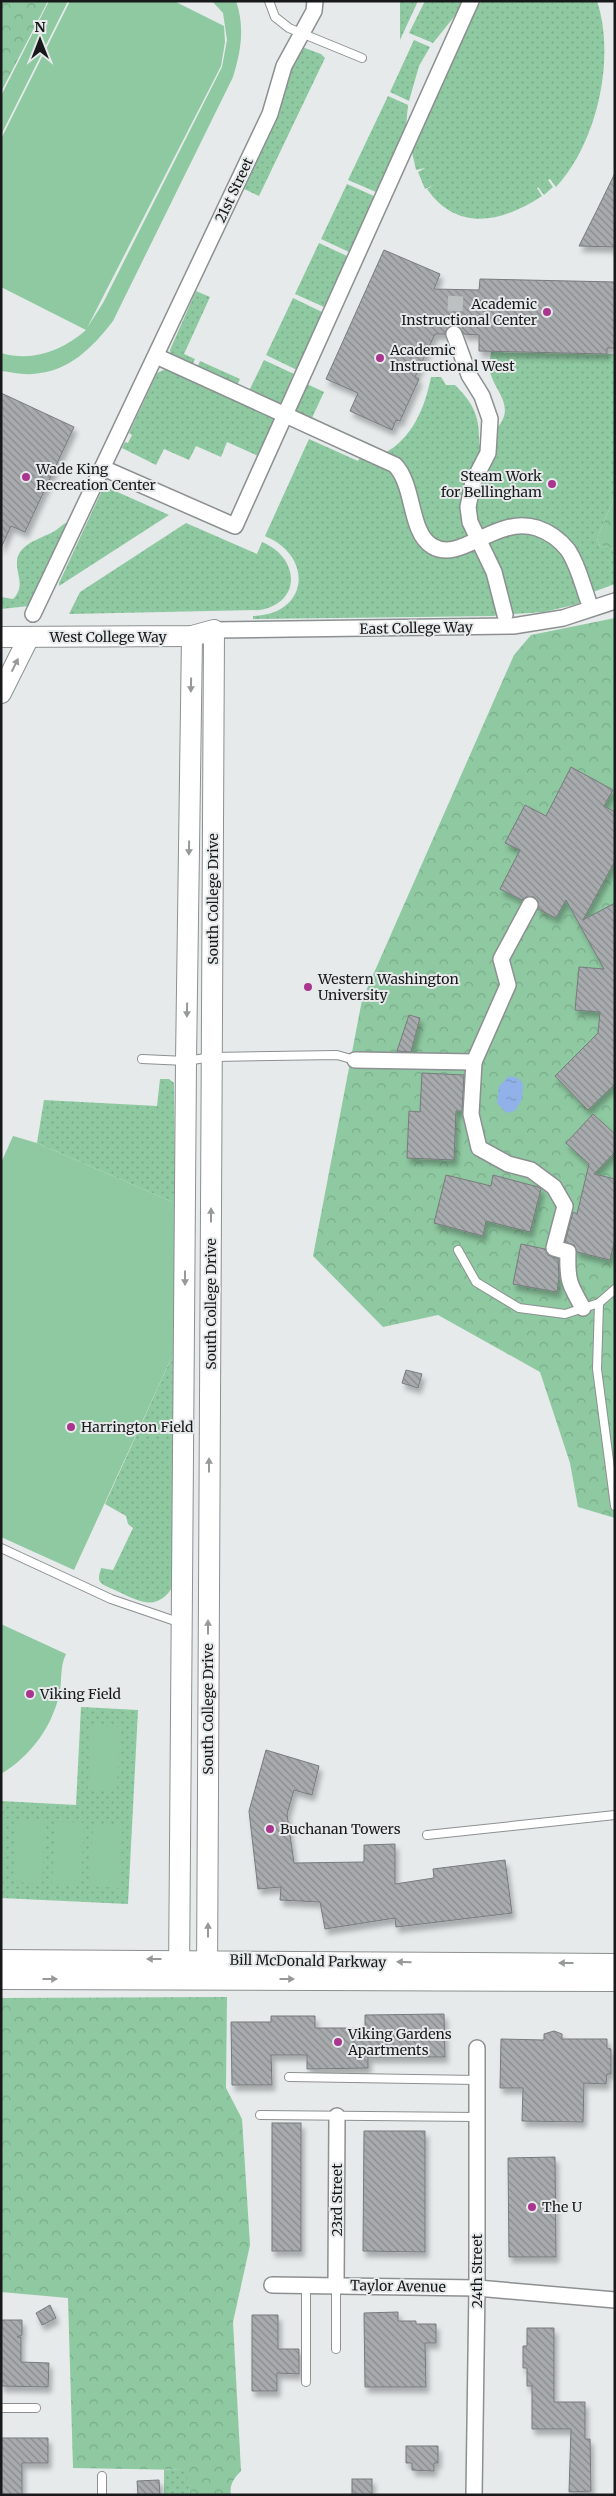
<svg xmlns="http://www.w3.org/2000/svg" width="616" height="2496" viewBox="0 0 616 2496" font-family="Merriweather,serif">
  <defs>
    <pattern id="grass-dots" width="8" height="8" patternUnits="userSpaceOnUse" patternTransform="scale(1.25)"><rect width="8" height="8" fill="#8ec9a1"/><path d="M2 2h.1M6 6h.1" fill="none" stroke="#7aac8a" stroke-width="1.8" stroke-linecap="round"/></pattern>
    <pattern id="forest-crowns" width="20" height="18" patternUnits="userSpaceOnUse" patternTransform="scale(1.25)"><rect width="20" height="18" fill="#8ec9a1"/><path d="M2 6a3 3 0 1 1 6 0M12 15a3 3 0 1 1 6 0" fill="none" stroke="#7aac8a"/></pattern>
    <pattern id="water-ripples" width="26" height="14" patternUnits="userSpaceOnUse" patternTransform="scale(1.25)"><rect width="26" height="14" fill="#90b2e8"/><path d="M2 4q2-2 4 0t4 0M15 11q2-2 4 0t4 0" fill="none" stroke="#7b98c6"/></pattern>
    <pattern id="building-back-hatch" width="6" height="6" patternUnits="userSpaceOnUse" patternTransform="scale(1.25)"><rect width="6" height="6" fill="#a8abad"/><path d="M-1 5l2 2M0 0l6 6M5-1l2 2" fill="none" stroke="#888a8c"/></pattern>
    <filter id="shadow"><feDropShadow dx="3" dy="5.5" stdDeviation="2.5" flood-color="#0004"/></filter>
  </defs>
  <rect width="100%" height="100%" fill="#e6eaea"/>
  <!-- grass -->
  <g fill="url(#grass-dots)">
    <path d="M400 1H418L400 40Z"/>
    <path d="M425 1H463L458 12 433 43 409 33Z"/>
    <path d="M483 1H597C616 58 597 143 556 187L550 179 548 180 553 187 544 195 538 187 537 188 542 196C503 222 458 233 427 189L434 185 425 189 418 172 425 168 416 170 412 152 478 4Z"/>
    <path d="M414 40 430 47 419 66 409 101 390 92Z"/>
    <path d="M302 47 321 54 325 58 259 196 244 189 279 115 289 74Z"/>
    <path d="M388 96 408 105 406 126 376 192 348 180Z"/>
    <path d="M347 184 374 196 349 252 321 239Z"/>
    <path d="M319 243 347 256 324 307 295 294Z"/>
    <path d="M196 291 210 297 184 354 195 359 191 368 172 358 170 350Z"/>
    <path d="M293 298 322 312 297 370 266 355Z"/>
    <path d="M491 352 615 354V496L597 538 600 546 615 549V584L593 592 554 531 484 532 474 520 473 500 496 429C517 407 495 392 490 372 489 366 490 358 491 352Z"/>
    <path d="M264 360 294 374 279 407 248 393Z"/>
    <path d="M200 361 240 379 236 388 196 370Z"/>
    <path d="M168 368 276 415 258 456 227 442 221 457 196 446 189 460 164 449 156 465 122 448 125 442 128 443 132 435 129 433 157 373Z"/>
    <path d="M431 377H441L446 385H455C474 404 480 417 479 444L484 450 471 535 454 546 432 541 383 454C412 439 425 408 431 377Z"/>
    <path d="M307 384 324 392 311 420 295 412Z"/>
    <path d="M309 439 358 461 362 454 396 471 424 546 473 547 490 573 499 614 494 616 253 619V616C308 615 315 557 265 536Z"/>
    <path d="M104 486 169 515 59 586V583Z"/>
    <path d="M69 522 29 606 1 609V597L13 599C29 584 10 568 20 552 27 542 43 537 53 532 59 529 63 523 69 522Z"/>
    <path d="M186 523 257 554 262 542C299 557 303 602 260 610L69 614 80 592Z"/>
    <path d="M537 532 563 552 581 601 578 604 544 612 513 614 511 613 485 541 497 534Z"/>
    <path d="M160 1079H169L174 1083 175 1203 37 1143 44 1100 157 1106Z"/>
    <path d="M175 1350 174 1585C158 1611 142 1603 119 1592 114 1589 106 1587 101 1583 97 1579 100 1573 101 1568L113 1570 133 1528 128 1524 126 1516 105 1504Z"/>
    <path d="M81 1707 138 1710 128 1904 1 1898V1801L76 1805Z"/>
    <path d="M164 2470H187L190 2495H164Z"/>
  </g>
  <!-- forest -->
  <g fill="url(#forest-crowns)">
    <path d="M1 1H48L1 92Z"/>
    <path d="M615 496V549L600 546 597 538Z"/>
    <path d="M615 618V1518L578 1507 570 1463 540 1372 438 1315 383 1327 313 1256 362 1000 514 655 531 635Z"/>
    <path d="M227 1997 226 2088 242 2119 250 2245 233 2322 241 2471C234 2478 229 2485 231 2495H190L186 2470 73 2468 68 2298 1 2292V1998Z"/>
  </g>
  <!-- garden -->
  <g fill="#8ec9a1">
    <path d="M49 1H68L1 135V96Z"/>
    <path d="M70 1H174L224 26 225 42 221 66 87 328 103 303 222 67 227 40 223 13 212 1H236C245 27 241 51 233 77L113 321C92 348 69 372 32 374 22 375 11 372 1 371V353C33 362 62 351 86 330L1 287V139Z"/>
    <path d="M13 1136 37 1143 175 1203V1350L74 1570 1 1537V1163Z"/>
    <path d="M1 1624 66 1654C60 1666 62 1678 60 1691 53 1726 31 1756 1 1774Z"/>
    <path d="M91 1726 120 1727 117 1790 88 1789Z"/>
    <path d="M1 1819H7L4 1882H1Z"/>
    <path d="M16 1820 45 1821 42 1884 13 1882Z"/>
    <path d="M55 1821 84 1823 81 1886 52 1884Z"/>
    <path d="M93 1823 122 1825 119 1888 90 1886Z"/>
  </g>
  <!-- water -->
  <path fill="url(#water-ripples)" d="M509 1076 518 1078 523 1084 522 1099 515 1111 506 1113 497 1103 499 1086Z"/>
  <!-- building -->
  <g fill="url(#building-back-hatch)" stroke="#787b7d" filter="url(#shadow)">
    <path d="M615 173V247L579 246 598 208Z"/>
    <path d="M384 250 440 274 434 289 479 290 480 279 615 282V348H607V354L479 351V335L464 334 460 327 451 325 447 328 445 334H435L415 377 419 379 400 421 396 420 392 430 350 411 358 393 326 379Z"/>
    <path d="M1 393 74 427 25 532 11 526 1 548Z"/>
    <path d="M571 767 613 790 604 806 615 812V861L583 920 615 903V1084L588 1110 555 1076 598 1033 600 1012 575 1010 579 967 604 969 566 900 556 918 538 909V901L534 897H526L522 900 500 889 520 850 505 843 525 805 546 816Z"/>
    <path d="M409 1015 420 1018 411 1052 397 1051Z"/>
    <path d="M422 1073 464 1075 462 1111H456L454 1160 407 1158 409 1111 420 1112Z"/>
    <path d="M593 1114 615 1134V1152L594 1174 615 1179V1239L610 1260 577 1252 574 1245 565 1242 573 1212 577 1214 589 1164 566 1143Z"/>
    <path d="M446 1175 491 1186 493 1175 538 1187 541 1189 530 1232 486 1221 483 1236 434 1223Z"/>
    <path d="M521 1244 545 1249 548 1255 558 1259 559 1277 557 1292 513 1284Z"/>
    <path d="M406 1370 422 1374 418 1388 402 1383Z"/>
    <path d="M266 1750 319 1766 312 1795 294 1790 287 1814 294 1863 364 1862V1845L395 1844V1884L434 1878 433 1869 505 1860 512 1913 396 1927 395 1918 325 1929 320 1902 280 1900 281 1887 258 1889 249 1811Z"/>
    <path d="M444 2014 445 2057H368V2068L307 2069V2055H271L272 2085H232L231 2022H271V2016H315V2028H365V2015Z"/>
    <path d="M554 2031 562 2034V2039H607V2048L611 2049V2074H607L606 2084 584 2083 583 2122 522 2121 523 2088H500L501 2039 544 2040V2034Z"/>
    <rect x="272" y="2123" width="29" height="128"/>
    <path d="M364 2131H425V2252L363 2251Z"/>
    <path d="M555 2157 556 2257H509L508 2158Z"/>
    <path d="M50 2305 56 2318 42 2325 36 2313Z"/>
    <path d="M398 2312V2321H416V2324H436V2343H425L426 2387H365L364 2313Z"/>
    <path d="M252 2315H278V2349H299V2374L277 2373V2391H252Z"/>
    <path d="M1 2320H22V2335L17 2337H21V2362L49 2363 48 2387 1 2386Z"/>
    <path d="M527 2328H554V2402H585V2439H590L591 2491 569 2492 571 2429H532V2386H527V2368H523V2346H527Z"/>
    <path d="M1 2438H48V2463H22V2495H1Z"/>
    <path d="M406 2446H438V2463H434V2471L412 2470V2463H406Z"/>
    <rect x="352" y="2479" width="20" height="16"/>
    <path d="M159 2480 160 2495H138L137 2481Z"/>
  </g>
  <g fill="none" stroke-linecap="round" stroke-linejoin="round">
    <!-- street-tunnel -->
    <path stroke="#bdc0c0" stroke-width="15" stroke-dasharray="15 8" stroke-linecap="butt" d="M454 334 456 290"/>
    <defs>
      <g id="lane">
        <path d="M269 1 275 17 289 28 362 58"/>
        <path d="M142 1059 186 1061 212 1057 337 1055 355 1060"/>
        <path d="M458 1250 476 1282 519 1308 565 1314 599 1303 615 1289"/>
        <path d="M599 1303 597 1369 615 1506"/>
        <path d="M1 1548 111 1599 181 1623"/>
        <path d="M427 1835 615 1815"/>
        <path d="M289 2077 477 2080"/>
        <path d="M260 2115 477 2117"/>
        <path d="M306 2285V2382"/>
        <path d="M336 2285V2349"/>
        <path d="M1 2408H36"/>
        <path d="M102 2495V2476"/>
      </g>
      <g id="street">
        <path d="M454 334 469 375 482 396 490 419 488 453 473 482 468 507 470 522 494 572 505 615"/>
        <path d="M156 356 395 465C415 486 409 532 432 546 461 564 495 515 537 528 549 532 560 540 568 550 578 565 582 583 588 600"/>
        <path d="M103 468 235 526 471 1"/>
        <path d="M33 614 270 114 284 66 314 11 315 1"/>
        <path d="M214 630 513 626 563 618 615 601"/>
        <path d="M355 1060 474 1062 508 985 501 959 530 905"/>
        <path d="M474 1062 471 1114 479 1148 508 1164 531 1170 554 1187 565 1206 554 1248 568 1252C567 1280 569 1284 583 1308"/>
        <path d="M272 2285 477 2288 615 2300"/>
        <path d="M336 2285 337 2116"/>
        <path d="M474 2495 477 2288V2048"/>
      </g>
      <g id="secondary">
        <path d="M1 637 192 636 214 630 207 1978"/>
        <path d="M1 693 29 637"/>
        <path d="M1 1960 615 1964"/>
        <path d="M179 1978 186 1061 192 636"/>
        <path d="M1 1979 615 1981"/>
      </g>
    </defs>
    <!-- lane casing -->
    <use href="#lane" stroke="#8c9090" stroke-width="10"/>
    <!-- street casing -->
    <use href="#street" stroke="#8c9090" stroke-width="18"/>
    <!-- secondary casing -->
    <use href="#secondary" stroke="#8c9090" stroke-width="22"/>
    <!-- lane -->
    <use href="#lane" stroke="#fff" stroke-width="8"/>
    <!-- street -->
    <use href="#street" stroke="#fff" stroke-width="15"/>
    <!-- secondary -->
    <use href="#secondary" stroke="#fff" stroke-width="20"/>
  </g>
  <!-- one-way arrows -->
  <defs><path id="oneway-solid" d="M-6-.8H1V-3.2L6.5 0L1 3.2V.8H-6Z" transform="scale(1.25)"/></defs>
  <g fill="#979898">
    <use href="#oneway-solid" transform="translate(15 665) rotate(-64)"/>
    <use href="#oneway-solid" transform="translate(191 685) rotate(91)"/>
    <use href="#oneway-solid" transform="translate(189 848) rotate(91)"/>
    <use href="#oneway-solid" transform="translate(187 1010) rotate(91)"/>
    <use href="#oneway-solid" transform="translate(211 1215) rotate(-90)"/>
    <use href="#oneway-solid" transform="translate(185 1278) rotate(90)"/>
    <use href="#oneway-solid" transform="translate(209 1465) rotate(-90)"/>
    <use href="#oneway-solid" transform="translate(208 1627) rotate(-90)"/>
    <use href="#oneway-solid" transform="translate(208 1930) rotate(-90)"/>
    <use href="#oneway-solid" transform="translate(154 1959) rotate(-180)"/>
    <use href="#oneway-solid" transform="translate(404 1962) rotate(-179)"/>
    <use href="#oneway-solid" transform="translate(566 1963) rotate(-180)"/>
    <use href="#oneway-solid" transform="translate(50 1979)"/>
    <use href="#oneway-solid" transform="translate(287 1979)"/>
  </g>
  <!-- markers -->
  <g fill="#aa358e" stroke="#e6eaea" stroke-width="2">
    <circle cx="547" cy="312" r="5"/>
    <circle cx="380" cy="358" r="5"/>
    <circle cx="26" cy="477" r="5"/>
    <circle cx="552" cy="484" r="5"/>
    <circle cx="308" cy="987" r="5"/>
    <circle cx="71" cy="1427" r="5"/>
    <circle cx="30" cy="1694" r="5"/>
    <circle cx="270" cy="1829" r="5"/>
    <circle cx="338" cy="2042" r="5"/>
    <circle cx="532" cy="2207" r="5"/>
  </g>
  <g text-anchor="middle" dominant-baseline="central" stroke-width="4" stroke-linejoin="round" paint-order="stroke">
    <!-- street labels -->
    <g font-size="14" fill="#18191a" stroke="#e6eaea">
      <text transform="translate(234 190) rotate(-65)">21st Street</text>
      <text transform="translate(416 628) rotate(-1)">East College Way</text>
      <text x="108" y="637">West College Way</text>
      <text transform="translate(213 899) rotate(-90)">South College Drive</text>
      <text transform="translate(211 1304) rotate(-90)">South College Drive</text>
      <text transform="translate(208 1709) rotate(-90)">South College Drive</text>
      <text transform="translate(308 1961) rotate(1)">Bill McDonald Parkway</text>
      <text transform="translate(337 2200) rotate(-90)">23rd Street</text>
      <text transform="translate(477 2271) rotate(-90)">24th Street</text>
      <text transform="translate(398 2286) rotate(1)">Taylor Avenue</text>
    </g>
    <!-- poi labels -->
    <g font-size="14" fill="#18191a" stroke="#e6eaea" text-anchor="start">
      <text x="537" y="304" text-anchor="end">Academic<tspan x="537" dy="16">Instructional Center</tspan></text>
      <text x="390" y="350">Academic<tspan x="390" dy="16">Instructional West</tspan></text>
      <text x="36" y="469">Wade King<tspan x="36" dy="16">Recreation Center</tspan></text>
      <text x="542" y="476" text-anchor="end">Steam Work<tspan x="542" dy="16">for Bellingham</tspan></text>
      <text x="318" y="979">Western Washington<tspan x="318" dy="16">University</tspan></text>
      <text x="81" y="1427">Harrington Field</text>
      <text x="40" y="1694">Viking Field</text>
      <text x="280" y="1829">Buchanan Towers</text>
      <text x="348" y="2034">Viking Gardens<tspan x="348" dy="16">Apartments</tspan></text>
      <text x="542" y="2207">The U</text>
    </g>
  </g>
  <!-- border -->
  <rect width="616" height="2496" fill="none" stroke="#18191a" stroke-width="5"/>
  <!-- north arrow -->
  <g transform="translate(40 40)" stroke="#e6eaea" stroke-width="4" paint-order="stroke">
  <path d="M0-4L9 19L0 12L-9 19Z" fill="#18191a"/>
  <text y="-8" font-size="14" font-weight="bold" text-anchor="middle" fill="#18191a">N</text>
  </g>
</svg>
